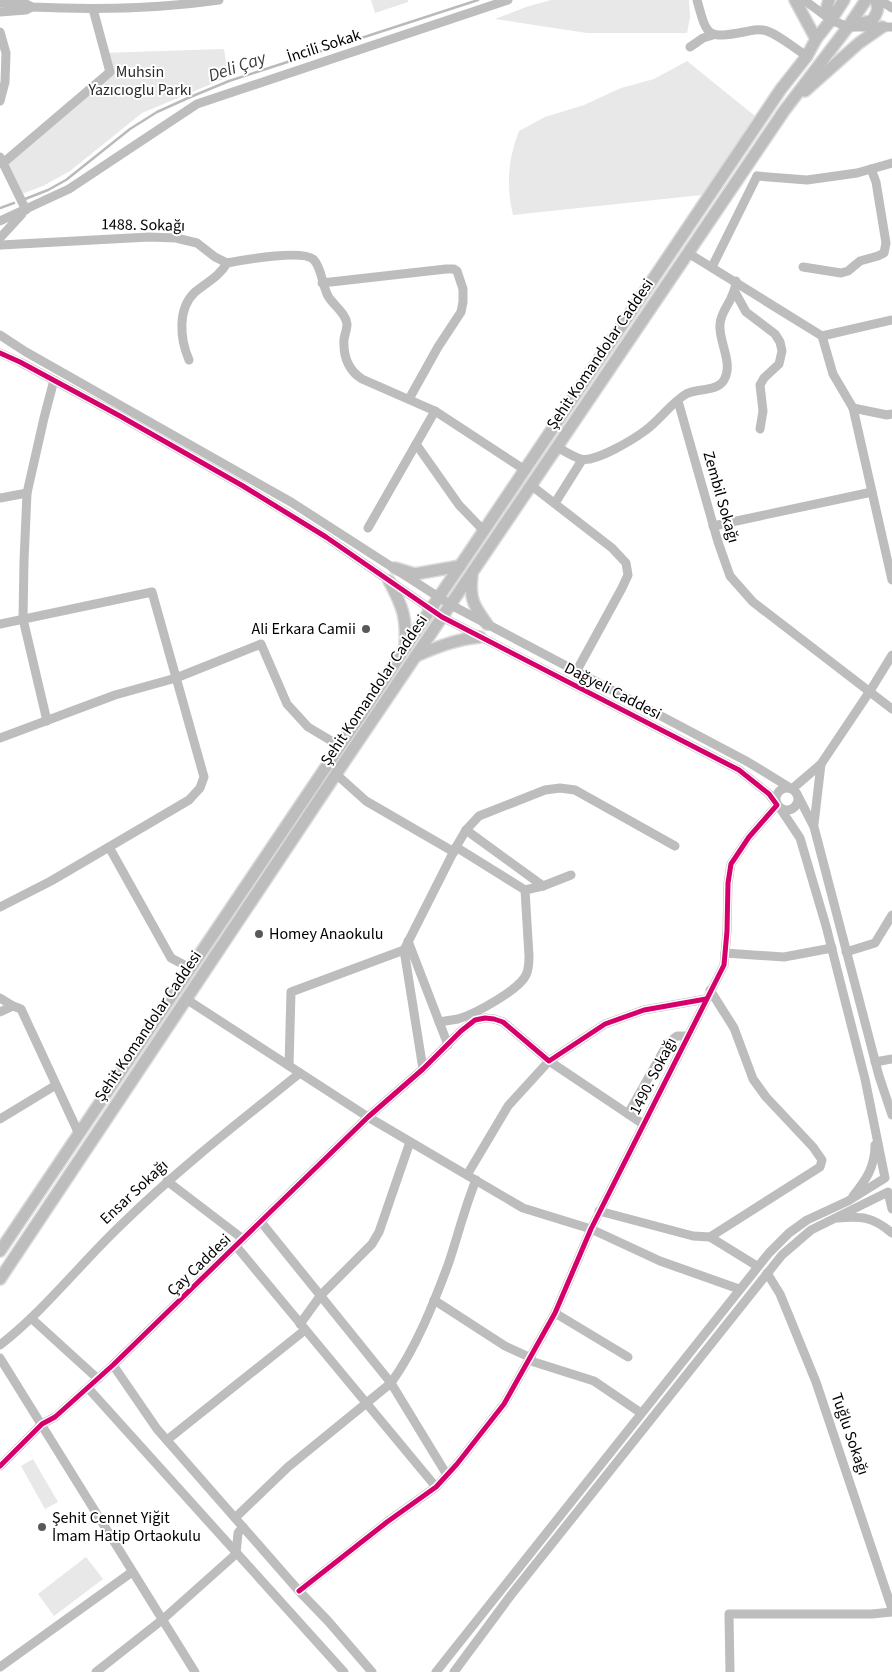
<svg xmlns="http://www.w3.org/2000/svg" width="892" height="1672" viewBox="0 0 892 1672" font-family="'Source Sans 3',sans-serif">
  <rect width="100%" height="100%" fill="#fff"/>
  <!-- green -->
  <g fill="#e8e8e8">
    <path d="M371 0H408V2L375 13Z"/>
    <path d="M551 0H689L690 17 687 33H587L495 19 526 7Z"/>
    <path d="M224 49 228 77 142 113 70 171 43 186 19 195 6 164 107 80 101 53Z"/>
    <path d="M687 61 755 116 702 195 513 215C506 186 508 159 519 131L545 117 584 105 621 88 654 79Z"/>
    <path d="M33 1459 58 1502 45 1509 21 1466Z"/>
    <path d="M86 1557 103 1579 54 1616 38 1594Z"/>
  </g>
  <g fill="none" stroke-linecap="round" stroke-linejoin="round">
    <!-- stream -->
    <g stroke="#bababa" stroke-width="2.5">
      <path d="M25 199 48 190 66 180 130 129 157 112 188 98 229 81 478 0"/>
      <path d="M0 208 14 203"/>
    </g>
    <defs>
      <g id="major">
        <path d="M795 0 816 39"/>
        <path d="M829 0 827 7 831 20"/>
        <path d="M850 25 872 21C877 13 880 8 875 0"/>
        <path d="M805 91 859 43 882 27"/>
        <path d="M395 568 415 574 460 566"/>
        <path d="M472 575C469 599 474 606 487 624"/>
        <path d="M389 581C403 607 407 618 405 648"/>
        <path d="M416 656C437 647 457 639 480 637"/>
        <path d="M0 1251 367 706 430 610 460 566 781 89 807 56 816 39 831 20 844 0"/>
        <path d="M0 1279 336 774 784 111 848 27 866 0"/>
      </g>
    </defs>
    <!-- major casing -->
    <use href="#major" stroke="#dbdbdb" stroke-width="14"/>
    <!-- minor -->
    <g stroke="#bdbdbd" stroke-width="9">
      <path d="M697 0C707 36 706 39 744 32 750 31 756 29 763 30 776 32 795 49 807 56"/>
      <path d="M804 0 831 20 848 27H892"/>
      <path d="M880 0 892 8"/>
      <path d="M0 3 26 4 32 7C94 10 157 9 219 0"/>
      <path d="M0 12 26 10 32 7"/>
      <path d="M0 32 6 53 5 82 0 101"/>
      <path d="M690 47 703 38 713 35"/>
      <path d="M0 157 26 210"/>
      <path d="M3 163 110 72 93 9"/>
      <path d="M757 176 807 180 857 173 892 163"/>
      <path d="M0 221 69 189 197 104 508 0"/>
      <path d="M0 238 22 214"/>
      <path d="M1 245 149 237 176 238 197 243 215 257 227 263C243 260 304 249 314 260 322 269 322 285 328 296 333 305 346 313 347 324 347 329 345 334 344 339 343 356 348 370 362 379L435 411 525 470"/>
      <path d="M688 253 822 336 833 374 853 408 892 580"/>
      <path d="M712 267 757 176"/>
      <path d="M803 267 841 273 848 271 860 261 878 256 884 253 886 243 876 182 871 169"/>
      <path d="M322 283 446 269H454L457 271 463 289V302L461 312 438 347 409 399"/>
      <path d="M735 292 746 312 775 334 780 342 782 351 779 364 764 378 760 385 763 411 760 429"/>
      <path d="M0 335 26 352 291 502 451 605 748 762 792 789 821 764 870 691 892 655"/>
      <path d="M822 336 892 320"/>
      <path d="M0 353 20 362 120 416 243 486 326 537 442 617 739 770 769 794 777 805 749 837 731 864 728 883 727 931 724 965 591 1229 555 1313 504 1404 457 1464 436 1487 387 1522 299 1591"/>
      <path d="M189 360C180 339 177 309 195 292 207 282 219 277 227 263"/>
      <path d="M678 401 718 542 730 576 753 602 892 709"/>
      <path d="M853 408 887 415 892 414"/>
      <path d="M416 444 459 505 484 531"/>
      <path d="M557 447C564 451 573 457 581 459 595 463 634 439 646 430 660 420 671 403 686 394 697 388 717 392 724 380 734 363 718 341 720 324 721 309 735 300 736 281"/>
      <path d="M532 486 612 548 626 563 628 575 622 588 576 672"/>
      <path d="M0 498 27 493"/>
      <path d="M555 503 582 460"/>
      <path d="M713 526 872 492"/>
      <path d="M368 528 435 411"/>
      <path d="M0 624 152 592 204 777 200 788 189 800 109 847"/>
      <path d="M47 721 23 619 24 561 27 493 44 418 54 380"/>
      <path d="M0 738 115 695 176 678 261 644 287 704 308 727 340 746"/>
      <path d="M336 774 366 801 454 852"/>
      <circle cx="787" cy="799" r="11"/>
      <path d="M797 794 814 827 879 1076 892 1115"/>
      <path d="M814 824 821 764"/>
      <path d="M466 830 543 886"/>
      <path d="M456 847 466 830 479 816 545 790 560 788 575 790 675 846"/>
      <path d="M0 907 51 881 109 847 171 958 190 968"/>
      <path d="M408 941 448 1045"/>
      <path d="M404 950 456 847 525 890 543 886 571 875"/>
      <path d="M846 952 875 943 892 915"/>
      <path d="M725 953 784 957 832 948"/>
      <path d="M0 998 13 1006"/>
      <path d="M186 999 368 1117 523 1208 591 1229 660 1261 739 1289"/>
      <path d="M0 1012 13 1006 21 1009 79 1134"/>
      <path d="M439 1022C445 1021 452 1020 458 1019 475 1014 519 990 526 975 529 969 529 963 529 956L525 890"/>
      <path d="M875 1062 892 1059"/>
      <path d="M289 1066 291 992 404 950 423 1069"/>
      <path d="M628 1114 668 1043 677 1036H687"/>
      <path d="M0 1119 56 1085"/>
      <path d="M467 1175 508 1106 549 1061 643 1124"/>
      <path d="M167 1181 243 1239"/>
      <path d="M853 1196C866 1180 875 1167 875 1145"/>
      <path d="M599 1211 693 1236 710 1237 757 1266"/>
      <path d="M838 1218C862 1216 873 1217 892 1233"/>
      <path d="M261 1222 391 1383 447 1475"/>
      <path d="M710 1237 820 1167 822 1160 813 1147 766 1097 753 1079 734 1028 710 990"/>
      <path d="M236 1246 436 1487"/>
      <path d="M767 1273 780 1294 816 1382 892 1609"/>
      <path d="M434 1300 505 1346 529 1357 534 1362 594 1381 641 1413"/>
      <path d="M555 1313 628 1357"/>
      <path d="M31 1318 98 1379"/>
      <path d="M300 1324 321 1295 372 1244 379 1232 410 1142"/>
      <path d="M0 1345C45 1310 80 1264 121 1225 177 1170 239 1122 300 1073"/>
      <path d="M0 1358 195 1672"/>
      <path d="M113 1365 157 1429 299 1591 328 1621 372 1672"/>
      <path d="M88 1388 344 1672"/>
      <path d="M167 1440 305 1330"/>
      <path d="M0 1466 42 1424 55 1417 113 1365 368 1117 423 1069 461 1031 475 1020 485 1018 494 1019 503 1022 549 1061 605 1024 644 1010 706 999"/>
      <path d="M235 1518 288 1467 391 1383C416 1348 433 1305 448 1265 458 1236 464 1209 476 1180"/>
      <path d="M0 1667 132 1572"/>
      <path d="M96 1672 162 1620 236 1554 238 1533 243 1527"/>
      <path d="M436 1672 769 1253 789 1233 807 1220 848 1201 885 1178 865 1079 826 926 800 838 780 808"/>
      <path d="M454 1672 511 1595 782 1255 811 1230 888 1192 892 1209"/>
      <path d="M730 1672 729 1614H872L892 1612"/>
    </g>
    <!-- major -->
    <use href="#major" stroke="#bdbdbd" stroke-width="11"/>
    <defs>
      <g id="cycleway">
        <path d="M0 353 20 362 120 416 243 486 326 537 442 617 739 770 769 794 777 805 749 837 731 864 728 883 727 931 724 965 591 1229 555 1313 504 1404 457 1464 436 1487 387 1522 299 1591"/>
        <path d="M0 1466 42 1424 55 1417 113 1365 368 1117 423 1069 461 1031 475 1020 485 1018 494 1019 503 1022 549 1061 605 1024 644 1010 706 999"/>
      </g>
    </defs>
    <!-- cycleway casing -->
    <use href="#cycleway" stroke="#fff" stroke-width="8"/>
    <!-- cycleway -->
    <use href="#cycleway" stroke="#d6006c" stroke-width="5"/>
  </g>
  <!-- markers -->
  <g fill="#595959" stroke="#fff" stroke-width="2">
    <circle cx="366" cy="629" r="5"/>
    <circle cx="259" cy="934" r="5"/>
    <circle cx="42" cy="1527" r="5"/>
  </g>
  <g text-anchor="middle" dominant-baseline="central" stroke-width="4" stroke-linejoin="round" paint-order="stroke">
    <!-- street labels -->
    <g font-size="16" fill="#000" stroke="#fff">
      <text transform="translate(324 46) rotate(-18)">İncili Sokak</text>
      <text transform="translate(143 225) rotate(1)">1488. Sokağı</text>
      <text transform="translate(600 354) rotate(-56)">Şehit Komandolar Caddesi</text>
      <text transform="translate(721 497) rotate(74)">Zembil Sokağı</text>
      <text transform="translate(374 690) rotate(-56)">Şehit Komandolar Caddesi</text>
      <text transform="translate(613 691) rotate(27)">Dağyeli Caddesi</text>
      <text transform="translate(148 1026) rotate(-56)">Şehit Komandolar Caddesi</text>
      <text transform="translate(653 1076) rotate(-63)">1490. Sokağı</text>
      <text transform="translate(134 1192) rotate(-43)">Ensar Sokağı</text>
      <text transform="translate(199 1265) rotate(-44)">Çay Caddesi</text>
      <text transform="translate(850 1434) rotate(71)">Tuğlu Sokağı</text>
    </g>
    <!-- park labels -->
    <g font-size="16" fill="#2c2c2c" stroke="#fff">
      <text x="140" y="72">Muhsin<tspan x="140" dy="18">Yazıcıoglu Parkı</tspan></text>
    </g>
    <!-- poi labels -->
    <g font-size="16" fill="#000" stroke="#fff" text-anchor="start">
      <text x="356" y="629" text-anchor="end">Ali Erkara Camii</text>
      <text x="269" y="934">Homey Anaokulu</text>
      <text x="52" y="1518">Şehit Cennet Yiğit<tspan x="52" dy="18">İmam Hatip Ortaokulu</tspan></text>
    </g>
    <!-- water labels -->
    <g font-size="18" font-style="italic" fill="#3d3d3d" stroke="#fff">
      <text transform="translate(237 67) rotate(-19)">Deli Çay</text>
    </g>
  </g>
</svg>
